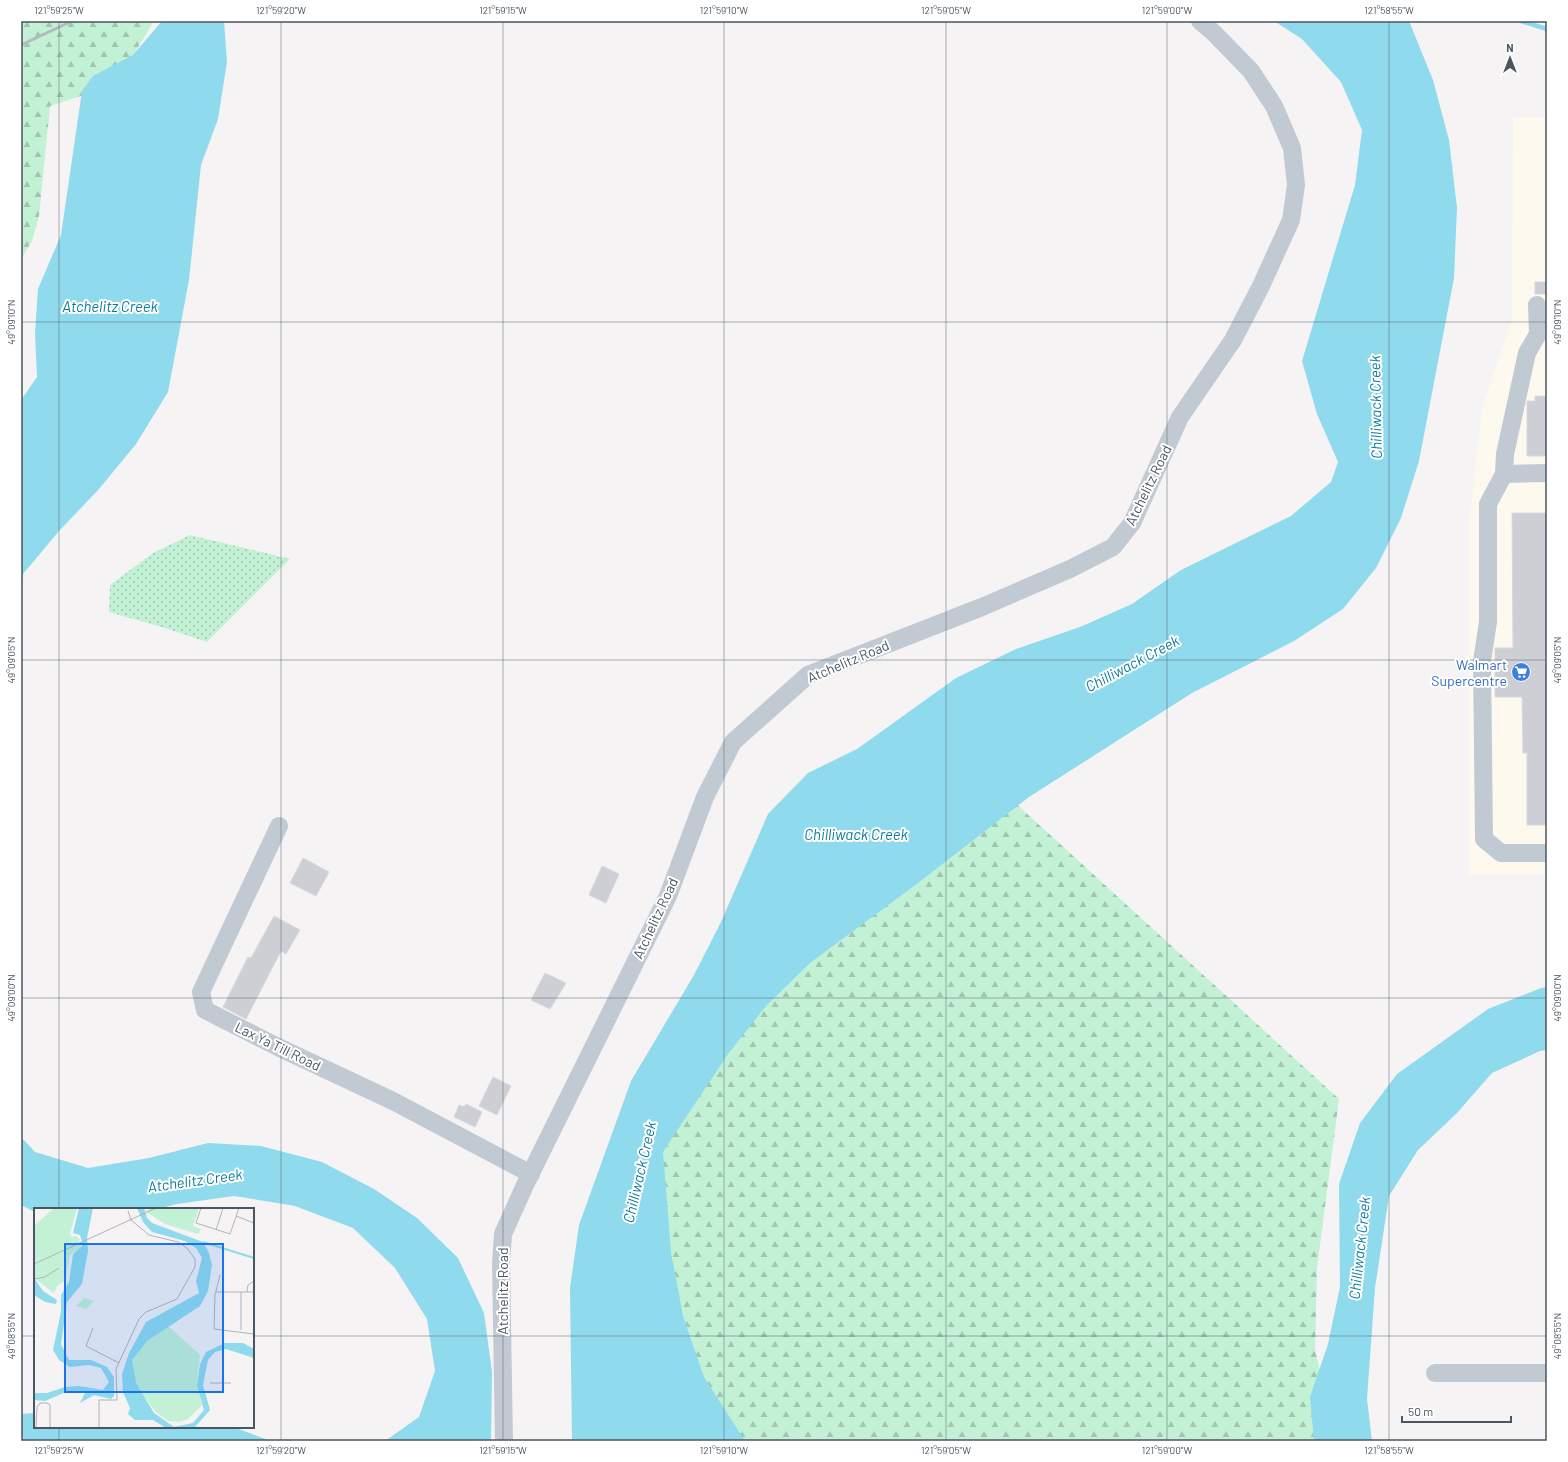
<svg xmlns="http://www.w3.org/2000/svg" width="1568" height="1462" viewBox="0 0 1568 1462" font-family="Barlow,sans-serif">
  <defs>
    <pattern id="grass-dots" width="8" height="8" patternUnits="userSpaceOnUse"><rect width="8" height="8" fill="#c3f1d5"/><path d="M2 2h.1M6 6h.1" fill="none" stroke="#a0c6b0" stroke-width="1.8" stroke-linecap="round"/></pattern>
    <pattern id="forest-firs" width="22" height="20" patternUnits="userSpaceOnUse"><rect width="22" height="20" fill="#c3f1d5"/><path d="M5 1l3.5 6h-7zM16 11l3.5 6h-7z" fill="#a0c6b0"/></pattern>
  </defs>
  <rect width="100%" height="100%" fill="#f5f3f3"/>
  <!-- commercial -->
  <path fill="#fdf9ef" d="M1513 117H1547V874H1469V525L1482 408 1512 319Z"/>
  <!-- grass -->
  <path fill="url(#grass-dots)" d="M190 535 290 559 207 642 165 628 109 612 110 585 153 553Z"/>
  <!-- forest -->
  <g fill="url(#forest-firs)">
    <path d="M21 21H152V24L133 56 100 90 50 106 39 216 32 241 21 259Z"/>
    <path d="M1012 800 1339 1099 1317 1268 1315 1350 1337 1441H731L633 1233 672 1122 751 993Z"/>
  </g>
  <!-- water -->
  <g fill="#90daee">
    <path d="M162 21H224L227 62 218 119 201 165 189 280 168 392 136 444 99 489 59 531 23 574 21 594V400L37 377 35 333 38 289 61 235 82 91 93 76 133 55Z"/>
    <path d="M1274 21H1409L1433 80 1449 140 1457 208 1454 278 1419 461 1401 518 1376 568 1343 609 1294 641 1192 693 1029 797 918 883 810 963 766 1006 728 1054 663 1152 671 1252 683 1316 704 1377 745 1441H572L570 1288 579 1225 631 1081 694 975 721 922 768 814 808 773 857 749 956 678 1016 649 1080 627 1132 604 1181 570 1291 516 1331 482 1338 462 1317 414 1302 361 1355 185 1362 130 1341 82 1302 39Z"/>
    <path d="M1547 987V1050L1540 1051 1492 1073 1456 1114 1418 1150 1389 1196 1375 1288 1367 1399 1372 1441H1314L1310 1397 1328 1344 1340 1287 1339 1184 1360 1123 1397 1074 1488 1009 1541 988Z"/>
    <path d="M21 1137 35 1152 88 1168 149 1158 208 1143 261 1146 322 1162 374 1189 417 1218 458 1258 484 1313 492 1372 491 1441H385L419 1417 435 1371 427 1319 395 1268 353 1228 295 1206 234 1196 177 1204 157 1209H35V1212L21 1205Z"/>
    <path d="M35 1413V1427H233L271 1441H21V1414Z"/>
  </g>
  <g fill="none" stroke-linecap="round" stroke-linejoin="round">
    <!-- stream -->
    <path stroke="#90daee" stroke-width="4.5" d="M1521 21 1547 29"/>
  </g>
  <!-- building -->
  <g fill="#cdcfd5" stroke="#d7d9de">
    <rect x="1535" y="282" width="12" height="12"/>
    <path d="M1535 396H1547V456H1527V401H1535Z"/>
    <path d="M1512 513H1547V825H1527V753H1523L1522 697H1495V648H1513Z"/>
    <path d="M303 858 329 872 316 896 290 883Z"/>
    <path d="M602 866 619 874 606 903 589 895Z"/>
    <path d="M274 916 300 930 286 954 281 951 246 1019 223 1007 248 957 251 958Z"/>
    <path d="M545 973 566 983 550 1009 531 1000Z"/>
    <path d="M493 1077 511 1086 497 1115 479 1106Z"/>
    <path d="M466 1104 482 1112 475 1127 454 1117 459 1105 464 1107Z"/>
  </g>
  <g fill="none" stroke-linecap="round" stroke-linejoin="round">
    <!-- minor -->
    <g stroke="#c1cad2" stroke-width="18">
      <path d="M1537 305 1538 334 1527 353 1505 454 1504 474 1488 504V622L1482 661 1484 839 1501 853H1547"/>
      <path d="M1504 474 1547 473"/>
      <path d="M279 826 201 992 205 1010 278 1047 393 1101 531 1174"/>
      <path d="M1435 1373H1547"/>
      <path d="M504 1441 501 1263 503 1234 525 1185 668 896 705 797 733 742 808 675 982 607 1070 569 1113 547 1132 523 1180 417 1233 340 1261 286 1291 220 1296 185 1292 148 1274 106 1251 71 1214 33 1200 21"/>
    </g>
    <!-- rail -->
    <path stroke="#b5b8bd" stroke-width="3" d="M21 45 72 21"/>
  </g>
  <!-- ticks -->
  <path fill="none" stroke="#4a5661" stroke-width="1" stroke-opacity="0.45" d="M59 21V1209M281 21V1441M503 21V1441M724 21V1441M946 21V1441M1167 21V1441M1389 21V1441M21 322H1547M21 660H1547M21 998H1547M21 1336H35M253 1336H1547M59 1427V1441"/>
  <!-- icons -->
  <defs>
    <symbol id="supermarket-disc" viewBox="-11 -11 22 22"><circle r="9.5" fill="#3f7fe0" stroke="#fff"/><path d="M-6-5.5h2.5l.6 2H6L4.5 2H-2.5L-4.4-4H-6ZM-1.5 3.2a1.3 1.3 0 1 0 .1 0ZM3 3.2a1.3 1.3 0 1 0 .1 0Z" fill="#fff"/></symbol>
  </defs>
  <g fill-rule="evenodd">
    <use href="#supermarket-disc" x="1510" y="661" width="22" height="22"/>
  </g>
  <g text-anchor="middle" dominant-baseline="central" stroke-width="4" stroke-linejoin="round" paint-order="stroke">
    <!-- street labels -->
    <g font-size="14" fill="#4a5661" stroke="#fff">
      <text transform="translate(1148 485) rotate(-64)">Atchelitz Road</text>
      <text transform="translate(848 661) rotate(-23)">Atchelitz Road</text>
      <text transform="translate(655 918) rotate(-65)">Atchelitz Road</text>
      <text transform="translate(278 1046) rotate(26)">Lax Ya Till Road</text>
      <text transform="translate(502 1291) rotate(-90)">Atchelitz Road</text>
    </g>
    <!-- shop labels -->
    <g font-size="14" fill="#366cbe" stroke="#fff" text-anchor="end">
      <text x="1507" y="664">Walmart<tspan x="1507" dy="16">Supercentre</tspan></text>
    </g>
    <!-- water labels -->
    <g font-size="15" font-style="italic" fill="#0c7c9b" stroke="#fff">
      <text x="110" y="306">Atchelitz Creek</text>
      <text transform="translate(1375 407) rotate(-91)">Chilliwack Creek</text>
      <text transform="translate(1132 663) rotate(-28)">Chilliwack Creek</text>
      <text x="856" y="834">Chilliwack Creek</text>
      <text transform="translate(639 1172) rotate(-77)">Chilliwack Creek</text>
      <text transform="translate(195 1180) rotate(-8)">Atchelitz Creek</text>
      <text transform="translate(1359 1248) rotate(-84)">Chilliwack Creek</text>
    </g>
  </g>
  <!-- overview -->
  <g transform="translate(34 1208)">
    <rect width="220" height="220" fill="#f5f3f3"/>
    <path d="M50 90 60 93 52 101 42 98Z" fill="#c3f1d5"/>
    <path d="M20 0H43L36 26 38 29 42 28 45 31 46 39 36 47 31 73 23 78 20 85 0 70V18ZM118 0H165L159 18 167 21 164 26 131 16 111 3ZM133 117 166 147 163 172 168 197 154 211 145 214 134 213 122 204 104 181 95 160 107 136Z" fill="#c3f1d5"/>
    <path d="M45 0H59L53 30 54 43 48 76 33 94 27 136 35 152H57L73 159 80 169V188L77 191 60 187 46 195 52 183H34L11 193 0 192V185H13L31 179 45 178 69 182 75 174 67 160 55 157 36 159 25 152 19 142 27 104V87L35 74 39 46 49 37 46 27 39 25ZM103 0H110L113 10 118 15 169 34 175 45 178 57 174 83 166 98 113 133 98 152 102 175 120 205 140 219 159 215 170 202 163 177 166 156 172 144 191 135H209L220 141V150L192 141 181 144 174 152 169 177 176 202 160 220H132L119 212H101L94 206 96 200 89 184 88 166 95 145 112 114 165 85 162 73 168 50 162 40 151 33 118 24 109 14ZM0 70 9 83 23 92 22 96 11 94 0 87Z" fill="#90daee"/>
    <path fill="none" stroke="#90daee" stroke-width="2" d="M169 34 220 50"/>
    <path fill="none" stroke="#b1b4b9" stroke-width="1" d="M167 0 162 15 196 26 205 0M202 8 220 15M182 22 189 0M0 56 122 0M186 67 181 87 180 121 220 126M0 71 11 69 25 60M182 84H220M207 84V122M213 84 214 77 220 73M59 120 52 138 85 155M176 175H197M2 220 3 199 6 195H13L16 197V220M65 220V192H83L82 161 105 111 112 104 143 91 161 59V51L153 40 144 34 115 27 97 12 94 3"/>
    <path fill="#1a73e8" fill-opacity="0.15" stroke="#1a73e8" stroke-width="2" d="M31 36H189V184H31Z"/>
    <rect width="220" height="220" fill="none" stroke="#4a5661" stroke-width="2"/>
  </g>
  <!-- border -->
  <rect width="1568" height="1462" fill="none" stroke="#ffffff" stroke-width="44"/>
  <!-- north arrow -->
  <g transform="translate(1510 58)" stroke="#ffffff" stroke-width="3" paint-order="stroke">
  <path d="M0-3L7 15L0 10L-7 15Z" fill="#4a5661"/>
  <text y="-6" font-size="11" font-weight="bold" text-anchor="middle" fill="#4a5661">N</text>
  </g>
  <!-- scale -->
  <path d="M1402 1416v6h109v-6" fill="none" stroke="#4a5661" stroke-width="2"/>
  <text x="1408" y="1416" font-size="12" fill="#4a5661" stroke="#ffffff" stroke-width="3" paint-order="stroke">50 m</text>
  <rect x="22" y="22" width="1524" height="1418" fill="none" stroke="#4a5661" stroke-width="1.5"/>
  <g font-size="10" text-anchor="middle" fill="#4a5661">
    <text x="59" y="14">121°59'25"W</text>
    <text x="281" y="14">121°59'20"W</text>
    <text x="503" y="14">121°59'15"W</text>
    <text x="724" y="14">121°59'10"W</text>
    <text x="946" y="14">121°59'05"W</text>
    <text x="1167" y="14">121°59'00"W</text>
    <text x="1389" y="14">121°58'55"W</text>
    <text transform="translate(11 322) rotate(-90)" y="4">49°09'10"N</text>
    <text transform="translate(1557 322) rotate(-90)" y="4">49°09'10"N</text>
    <text transform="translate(11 660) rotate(-90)" y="4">49°09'05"N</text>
    <text transform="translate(1557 660) rotate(-90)" y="4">49°09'05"N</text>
    <text transform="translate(11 998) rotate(-90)" y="4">49°09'00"N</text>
    <text transform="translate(1557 998) rotate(-90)" y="4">49°09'00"N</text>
    <text transform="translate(11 1336) rotate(-90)" y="4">49°08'55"N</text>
    <text transform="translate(1557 1336) rotate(-90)" y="4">49°08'55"N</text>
    <text x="59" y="1454">121°59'25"W</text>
    <text x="281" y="1454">121°59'20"W</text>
    <text x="503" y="1454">121°59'15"W</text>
    <text x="724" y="1454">121°59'10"W</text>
    <text x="946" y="1454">121°59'05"W</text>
    <text x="1167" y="1454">121°59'00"W</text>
    <text x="1389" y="1454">121°58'55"W</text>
  </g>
</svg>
